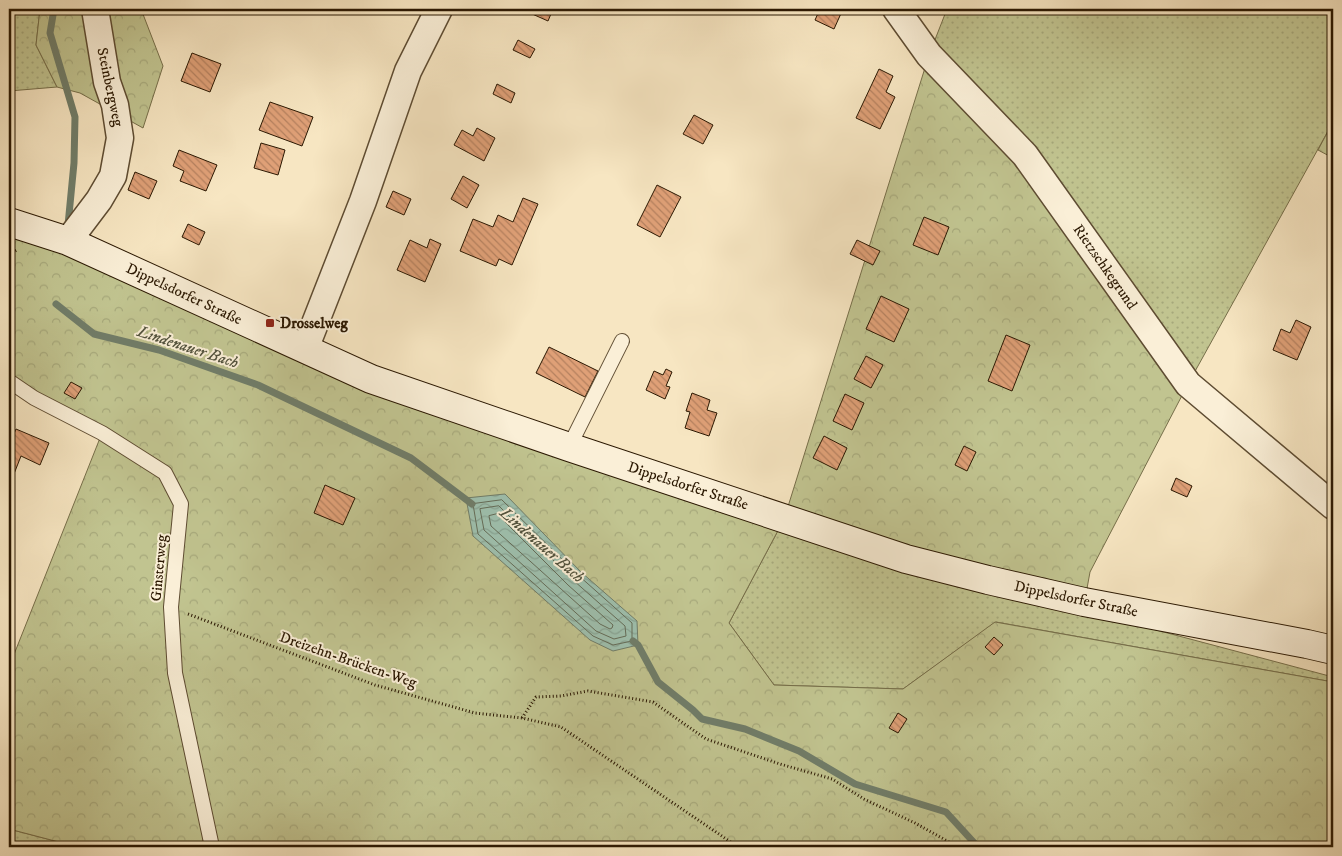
<svg xmlns="http://www.w3.org/2000/svg" width="1342" height="856" viewBox="0 0 1342 856" font-family="'IM FELL DW Pica',serif">
  <defs>
    <pattern id="grass-dots" width="8" height="8" patternUnits="userSpaceOnUse" patternTransform="scale(1.25)"><rect width="8" height="8" fill="#c1c490"/><path d="M2 2h.1M6 6h.1" fill="none" stroke="#a6a87b" stroke-width="1.8" stroke-linecap="round"/></pattern>
    <pattern id="forest-crowns" width="20" height="18" patternUnits="userSpaceOnUse" patternTransform="scale(1.25)"><rect width="20" height="18" fill="#c1c490"/><path d="M2 6a3 3 0 1 1 6 0M12 15a3 3 0 1 1 6 0" fill="none" stroke="#a6a87b"/></pattern>
    <pattern id="water-waves" width="16" height="10" patternUnits="userSpaceOnUse" patternTransform="scale(1.25)"><rect width="16" height="10" fill="#9ec0ae"/><path d="M0 5q4-4 8 0t8 0" fill="none" stroke="#88a494"/></pattern>
    <pattern id="building-back-hatch" width="6" height="6" patternUnits="userSpaceOnUse" patternTransform="scale(1.25)"><rect width="6" height="6" fill="#dfa077"/><path d="M-1 5l2 2M0 0l6 6M5-1l2 2" fill="none" stroke="#b5815f"/></pattern>
  </defs>
  <rect width="100%" height="100%" fill="#f7e6c2"/>
  <filter id="stains"><feTurbulence type="fractalNoise" baseFrequency=".004" numOctaves="4"/><feColorMatrix values="0 0 0 0 .2 0 0 0 0 .09 0 0 0 0 .02 0 0 0 .5 -.17"/></filter>
  <radialGradient id="worn" r=".72"><stop offset=".6" stop-color="#630" stop-opacity="0"/><stop offset="1" stop-color="#630" stop-opacity=".3"/></radialGradient>
  <!-- grass -->
  <g fill="url(#grass-dots)" stroke="#766e49">
    <path d="M9 9H40L36 45 57 87 9 91Z"/>
    <path d="M947 9H1333V122L1188 384 929 55Z"/>
    <path d="M782 523 904 563 1333 677V682L996 622 903 689 774 685 729 623Z"/>
    <path d="M9 829 78 847H9Z"/>
  </g>
  <!-- forest -->
  <g fill="url(#forest-crowns)" stroke="#766e49">
    <path d="M40 9H141L163 66 143 128 80 93 57 87 36 45Z"/>
    <path d="M929 55 1025 155 1188 384 1090 572 1086 594 786 513Z"/>
    <path d="M1333 122V158L1318 150Z"/>
    <path d="M9 231 782 523 729 623 774 685 903 689 995 622 1333 682V847H78L9 829V667L102 433 9 381Z"/>
  </g>
  <!-- water -->
  <path fill="url(#water-waves)" stroke="#707d69" d="M505 494 581 572 637 621 638 645 613 651 590 640 473 536 466 498Z"/>
  <g fill="none" stroke-linecap="round" stroke-linejoin="round">
    <!-- shore -->
    <g stroke="#646c58" stroke-width="1">
      <path d="M502 500 578 575 632 623V641L613 645 593 636 478 534 473 504Z"/>
      <path d="M499 506 573 580 625 626 626 636 614 639 596 631 484 530 480 509Z"/>
      <path d="M497 514 568 585 613 625 612 628 610 629 600 624 491 526 489 516Z"/>
    </g>
    <!-- stream -->
    <g stroke="#707d69" stroke-width="7">
      <path d="M54 9 50 33 75 117 74 163 68 225"/>
      <path d="M56 304 94 334 159 350 258 385 411 458 472 504"/>
      <path d="M633 641 638 645 658 682 693 710 702 719 745 729 799 751 855 784 946 812 978 847"/>
    </g>
  </g>
  <!-- building -->
  <g fill="url(#building-back-hatch)" stroke="#2b1802">
    <path d="M532 9H553L548 21 530 13Z"/>
    <path d="M820 9H843L834 29 815 20Z"/>
    <path d="M518 40 535 49 530 58 513 50Z"/>
    <path d="M192 53 221 64 210 92 181 81Z"/>
    <path d="M879 69 893 76 886 92 895 97 880 129 856 118Z"/>
    <path d="M497 84 515 93 511 103 493 94Z"/>
    <path d="M270 102 313 117 302 146 259 130Z"/>
    <path d="M694 115 713 125 703 144 683 134Z"/>
    <path d="M477 128 495 138 484 161 454 145 462 130 473 136Z"/>
    <path d="M261 143 285 150 278 175 254 168Z"/>
    <path d="M179 150 217 165 206 191 180 181 184 171 173 166Z"/>
    <path d="M135 172 157 181 149 199 128 190Z"/>
    <path d="M463 176 479 185 467 208 451 199Z"/>
    <path d="M657 185 681 197 660 237 637 225Z"/>
    <path d="M393 191 411 199 404 215 386 207Z"/>
    <path d="M523 198 538 204 512 265 499 259 496 266 460 251 473 219 493 227 498 215 513 222Z"/>
    <path d="M924 217 949 227 938 255 913 245Z"/>
    <path d="M188 224 205 232 199 245 182 237Z"/>
    <path d="M430 239 441 244 425 282 397 270 410 240 427 248Z"/>
    <path d="M857 240 880 251 873 265 850 254Z"/>
    <path d="M881 296 909 309 894 342 866 329Z"/>
    <path d="M1296 320 1311 327 1297 360 1273 350 1281 329 1290 333Z"/>
    <path d="M1006 335 1030 345 1012 391 988 381Z"/>
    <path d="M549 347 598 371 585 397 536 373Z"/>
    <path d="M866 356 883 365 871 388 854 379Z"/>
    <path d="M666 369 672 372 666 386 670 387 665 399 646 390 654 371 663 375Z"/>
    <path d="M71 382 82 388 75 399 64 393Z"/>
    <path d="M692 393 710 400 707 410 717 413 709 436 685 428 690 412 686 411Z"/>
    <path d="M845 394 864 403 852 430 833 421Z"/>
    <path d="M16 429 49 443 40 465 21 456 12 479 9 478V446Z"/>
    <path d="M824 436 847 448 837 470 813 458Z"/>
    <path d="M964 446 976 452 967 471 955 465Z"/>
    <path d="M1176 478 1192 486 1187 497 1171 490Z"/>
    <path d="M325 485 355 498 343 525 314 513Z"/>
    <path d="M994 637 1003 645 994 655 985 647Z"/>
    <path d="M898 713 907 719 898 733 889 728Z"/>
  </g>
  <g fill="none" stroke-linecap="round" stroke-linejoin="round">
    <defs>
      <g id="lane">
        <path d="M9 381 34 398 102 433 165 473 181 504 171 607 175 673 212 847"/>
        <path d="M569 447 622 341"/>
      </g>
      <g id="street">
        <path d="M896 9 929 55 1025 155 1188 384 1333 506"/>
        <path d="M68 241 99 200 113 176 120 138 115 105 107 82 95 9"/>
        <path d="M305 349 363 201 408 71 439 9"/>
      </g>
      <path id="secondary" d="M9 222 68 241 371 379 569 447 906 559 988 580 1084 602 1307 644 1333 650"/>
    </defs>
    <!-- lane casing -->
    <use href="#lane" stroke="#5e4c32" stroke-width="16"/>
    <!-- street casing -->
    <use href="#street" stroke="#5e4c32" stroke-width="29"/>
    <!-- secondary casing -->
    <use href="#secondary" stroke="#2b1802" stroke-width="30"/>
    <!-- path -->
    <g stroke="#2b1802" stroke-width="3" stroke-dasharray="1 2.5" stroke-linecap="butt">
      <path d="M9 254 17 250"/>
      <path d="M188 614 375 685 475 713 522 718 561 727 738 847"/>
      <path d="M522 718 536 697 561 696 588 691 653 702 706 739 780 764 832 779 864 799 915 823 958 847"/>
    </g>
    <!-- lane -->
    <use href="#lane" stroke="#faefd7" stroke-width="14"/>
    <!-- street -->
    <use href="#street" stroke="#faefd7" stroke-width="26"/>
    <!-- secondary -->
    <use href="#secondary" stroke="#faefd7" stroke-width="28"/>
  </g>
  <!-- markers -->
  <rect fill="#8f2418" stroke="#faefd7" stroke-width="2" x="265" y="318" width="10" height="10" rx="2.5"/>
  <g text-anchor="middle" dominant-baseline="central" stroke-width="4" stroke-linejoin="round" paint-order="stroke">
    <!-- street labels -->
    <g font-size="15" fill="#2b1802" stroke="#faefd7">
      <text transform="translate(110 87) rotate(78)">Steinbergweg</text>
      <text transform="translate(1105 267) rotate(55)">Rietzschkegrund</text>
      <text transform="translate(184 294) rotate(25)">Dippelsdorfer Straße</text>
      <text transform="translate(688 486) rotate(18)">Dippelsdorfer Straße</text>
      <text transform="translate(159 568) rotate(-85)">Ginsterweg</text>
      <text transform="translate(1076 599) rotate(12)">Dippelsdorfer Straße</text>
      <text transform="translate(348 660) rotate(19)">Dreizehn-Brücken-Weg</text>
    </g>
    <!-- poi labels -->
    <g font-size="15" font-weight="bold" fill="#2b1802" stroke="#faefd7" text-anchor="start">
      <text x="280" y="323">Drosselweg</text>
    </g>
    <!-- water labels -->
    <g font-size="16" font-style="italic" fill="#53533e" stroke="#faefd7">
      <text transform="translate(188 347) rotate(18)">Lindenauer Bach</text>
      <text transform="translate(542 545) rotate(41)">Lindenauer Bach</text>
    </g>
  </g>
  <!-- margin -->
  <rect width="1342" height="856" fill="none" stroke="#f7e6c2" stroke-width="30"/>
  <rect x="10" y="10" width="1322" height="836" fill="none" stroke="#2b1802" stroke-width="2.5"/>
  <rect x="15" y="15" width="1312" height="826" fill="none" stroke="#2b1802"/>
  <rect width="100%" height="100%" filter="url(#stains)"/>
  <rect width="100%" height="100%" fill="url(#worn)"/>
</svg>
